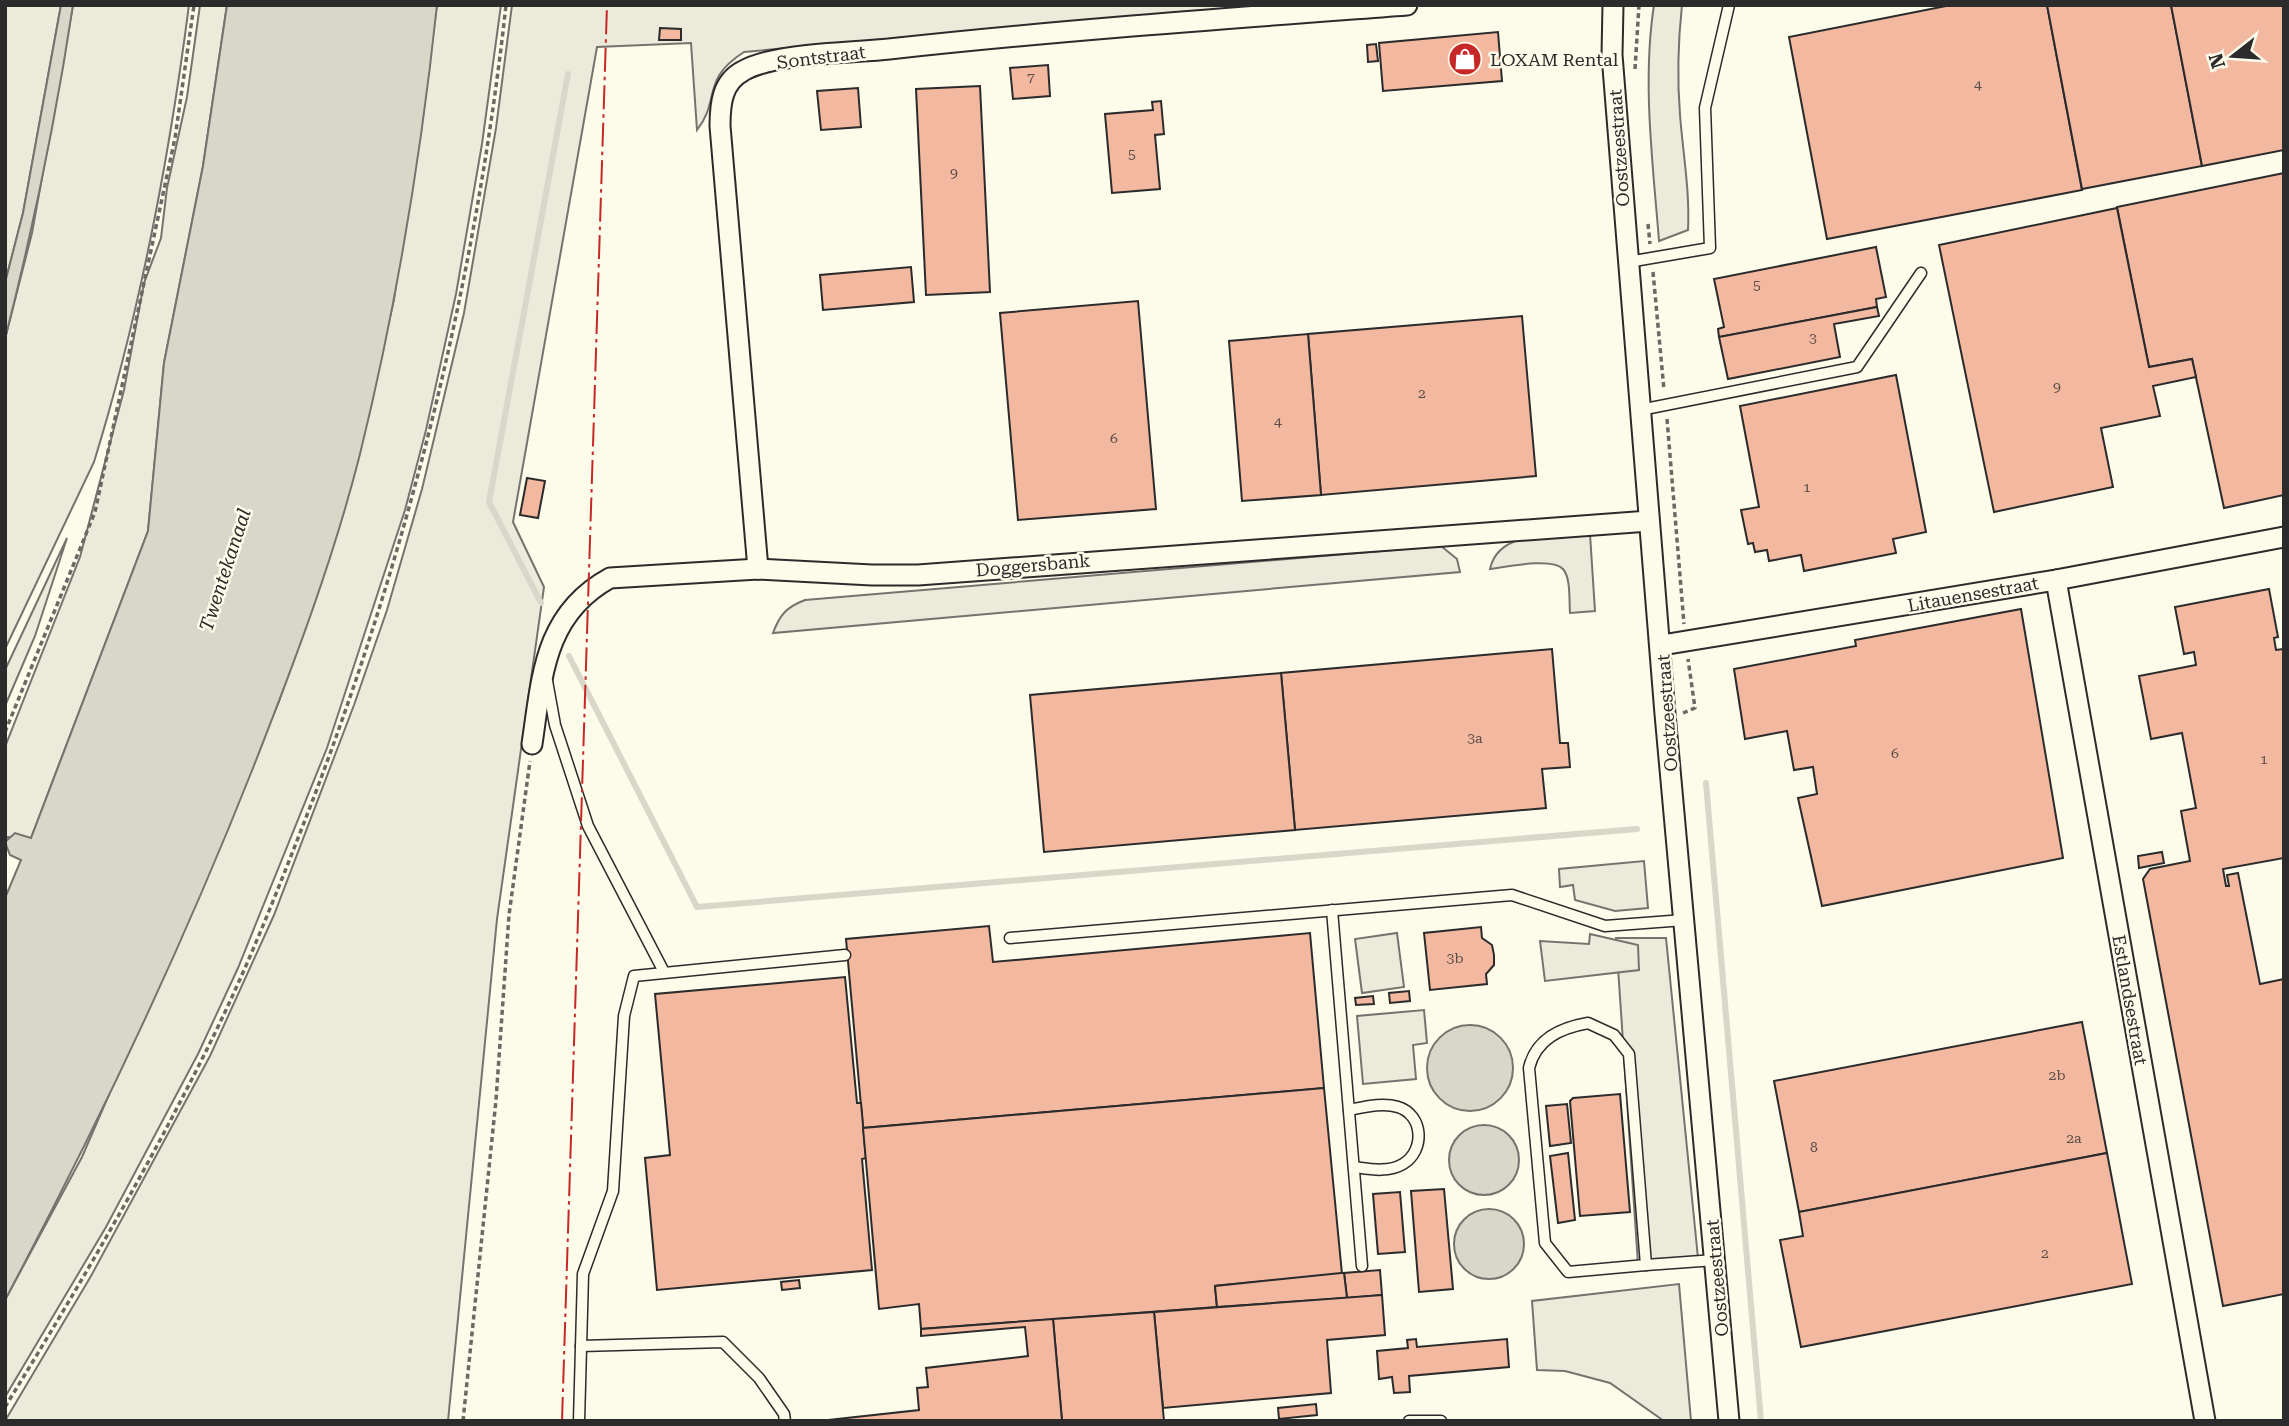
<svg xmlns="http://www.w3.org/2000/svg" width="2289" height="1426" viewBox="0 0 2289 1426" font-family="'Roboto Serif',serif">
  <rect width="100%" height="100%" fill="#fdfbea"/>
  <!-- green -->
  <g fill="#ecebdb" stroke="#74746e" stroke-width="2">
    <path d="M5 5H61L23 213 5 283Z"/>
    <path d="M73 5H189C169 160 140 313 94 462L5 649V339L32 233Z"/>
    <path d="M200 5H227L203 166 164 363 148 531 31 838 7 837 5 842V747L80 557 124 390 144 283 161 238 167 188 187 97Z"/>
    <path d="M437 5H501L482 144 456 294 426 430 405 510 327 748 238 968 198 1054 106 1227 5 1397V1300L82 1157 278 704 318 591 359 456 394 299Z"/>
    <path d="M512 5H1265L744 52C700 80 721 100 697 130L691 43 597 47 513 522 544 587 497 919 448 1421H5L91 1276 210 1056 274 915 354 705 387 610 422 489 464 313 496 128Z"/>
    <path d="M1654 5H1682C1678 42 1677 78 1680 115 1683 154 1690 191 1688 230L1659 241C1653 164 1642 82 1654 5Z"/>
    <path d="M1590 534 1595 611 1570 613C1569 601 1571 578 1563 569 1552 557 1505 567 1490 569 1499 528 1558 536 1590 534Z"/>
    <path d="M67 538 35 636 5 706V670Z"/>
    <path d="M1441 546 1457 559 1460 572 773 633C780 614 787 607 805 600Z"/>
    <path d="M1616 938H1666L1698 1258 1638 1264Z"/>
    <path d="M1679 1284 1691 1421H1664L1610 1383 1565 1371 1537 1370 1532 1301Z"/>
  </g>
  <!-- parking -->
  <g fill="#eceadb" stroke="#74746e" stroke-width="2">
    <path d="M1644 861 1648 908 1615 911 1575 900 1573 885 1560 887 1559 869Z"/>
    <path d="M1397 933 1404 987 1362 993 1355 939Z"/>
    <path d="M1590 934 1638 945 1639 970 1545 981 1540 941 1589 944Z"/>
    <path d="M1424 1010 1427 1043 1413 1045 1416 1079 1363 1084 1357 1016Z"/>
  </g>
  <!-- water -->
  <g fill="#d8d7c9" stroke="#74746e" stroke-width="2">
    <path d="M61 5H73C56 118 33 229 5 339V283L23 213Z"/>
    <path d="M227 5H437C421 156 396 308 360 454 333 561 293 666 253 768 181 950 97 1127 5 1300V898L21 860 10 855 5 842 15 833 31 838 148 531 164 363 203 166Z"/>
    <circle cx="1470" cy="1068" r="43"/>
    <circle cx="1484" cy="1160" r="35"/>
    <circle cx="1489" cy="1244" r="35"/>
  </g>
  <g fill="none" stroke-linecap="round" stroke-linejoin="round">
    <!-- stream -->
    <g stroke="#d8d7c9" stroke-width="6">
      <path d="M541 603 489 502 568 74"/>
      <path d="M569 656 697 907 1637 829"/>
      <path d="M1706 783 1761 1421"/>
    </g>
  </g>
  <!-- building -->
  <g fill="#f2b8a0" stroke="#2b2b2b" stroke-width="2">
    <path d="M2047 5 2082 190 1827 239 1789 37 1951 5Z"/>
    <path d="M2047 5H2171L2202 166 2082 189Z"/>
    <path d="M2171 5H2284V150L2202 166Z"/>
    <path d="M660 28 681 29V40H659Z"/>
    <path d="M1498 32 1502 81 1383 91 1379 43Z"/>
    <path d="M1376 44 1378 61 1368 62 1367 45Z"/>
    <path d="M1048 65 1050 96 1013 99 1010 68Z"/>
    <path d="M980 86 990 292 926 295 916 89Z"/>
    <path d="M858 88 861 127 821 130 817 91Z"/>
    <path d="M1161 101 1164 134 1155 135 1160 189 1112 193 1105 114 1153 110 1152 102Z"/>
    <path d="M2284 173V495L2224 508 2192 359 2149 367 2117 207Z"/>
    <path d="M2117 208 2149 367 2192 359 2196 377 2153 386 2160 416 2101 428 2113 487 1994 512 1939 245Z"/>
    <path d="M1876 247 1886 297 1876 299 1877 307 1719 337 1718 329 1724 327 1714 279Z"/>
    <path d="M911 267 914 302 823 310 820 275Z"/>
    <path d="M1138 301 1156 509 1018 520 1000 313Z"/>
    <path d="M1877 307 1879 316 1834 324 1840 357 1728 379 1719 337Z"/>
    <path d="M1522 316 1536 476 1321 495 1308 334Z"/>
    <path d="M1308 334 1321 495 1242 501 1229 341Z"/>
    <path d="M1896 375 1926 532 1893 539 1896 553 1804 571 1801 555 1769 561 1767 550 1755 552 1753 543 1748 544 1741 510 1759 507 1740 406Z"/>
    <path d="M527 478 545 481 538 518 520 515Z"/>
    <path d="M2269 589 2278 637 2274 638 2276 650 2284 649V858L2223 869 2226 886H2229L2227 875 2238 873 2260 984 2284 979V1294L2223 1306 2143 879 2150 869 2190 861 2181 811 2196 808 2182 733 2151 739 2139 676 2196 665 2194 652 2184 654 2175 607Z"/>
    <path d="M2021 609 2063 858 1822 906 1798 798 1817 794 1813 767 1794 770 1787 731 1745 739 1734 669 1856 646 1855 640Z"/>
    <path d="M1552 649 1560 743H1568L1570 767 1542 769 1546 808 1295 830 1281 673Z"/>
    <path d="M1281 673 1295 830 1044 852 1030 695Z"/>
    <path d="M2162 852 2164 863 2139 868 2138 856Z"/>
    <path d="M989 926 993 962 1310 933 1324 1088 863 1128 846 939Z"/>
    <path d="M1481 927 1482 938 1492 945 1494 955V965L1486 974 1487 984 1430 990 1424 933Z"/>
    <path d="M845 977 857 1103H861L866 1158 862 1159 872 1270 657 1290 645 1158 670 1155 655 994Z"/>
    <path d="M1409 991 1410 1001 1390 1003 1389 993Z"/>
    <path d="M1373 996 1374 1004 1356 1005 1355 998Z"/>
    <path d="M2082 1022 2107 1153 1799 1212 1774 1081Z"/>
    <path d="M1324 1088 1342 1274 1215 1286 1217 1307 921 1329 919 1304 879 1309 863 1128Z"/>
    <path d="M1620 1094 1630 1212 1580 1216 1570 1101 1573 1098Z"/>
    <path d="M1567 1104 1571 1143 1550 1146 1546 1106Z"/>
    <path d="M1568 1153 1575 1220 1558 1223 1550 1156Z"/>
    <path d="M2107 1153 2132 1284 1801 1347 1780 1240 1803 1236 1799 1212Z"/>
    <path d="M1444 1189 1453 1289 1419 1292 1411 1191Z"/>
    <path d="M1400 1192 1405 1252 1378 1254 1373 1194Z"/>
    <path d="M1380 1270 1382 1295 1347 1298 1344 1273Z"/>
    <path d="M1341 1273H1344L1347 1298 1217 1307 1215 1286Z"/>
    <path d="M799 1280 800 1288 782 1290 781 1282Z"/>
    <path d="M1382 1295 1385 1335 1327 1340 1331 1393 1163 1408 1154 1312Z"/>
    <path d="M1154 1312 1164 1421H1062L1053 1319Z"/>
    <path d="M1053 1319 1062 1421H819L919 1410 917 1388 928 1387 926 1368 1028 1356 1025 1327 921 1336V1329Z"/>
    <path d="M1416 1339 1417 1347 1507 1339 1509 1367 1409 1376 1410 1392 1394 1393 1392 1377 1379 1379 1377 1351 1408 1348 1407 1340Z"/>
    <path d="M1316 1404 1317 1415 1279 1419 1278 1408Z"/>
  </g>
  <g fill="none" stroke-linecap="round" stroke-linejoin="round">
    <defs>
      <g id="service">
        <path d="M1628 262 1710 248 1705 108 1729 5"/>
        <path d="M1640 410 1857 367 1921 273"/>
        <path d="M547 681 555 725 588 826 664 972"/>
        <path d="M1332 910 1362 1266"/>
        <path d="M1010 938 1512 895 1605 926 1684 920"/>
        <path d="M1588 1023 1614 1035 1629 1054 1646 1265 1568 1272 1545 1243 1529 1068C1536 1039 1560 1028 1588 1023Z"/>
        <path d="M1349 1110C1364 1107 1383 1102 1398 1107 1424 1115 1425 1151 1403 1164 1388 1173 1369 1169 1354 1167"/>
        <path d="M1646 1265 1715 1260"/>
        <path d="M581 1346 723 1342 759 1378 784 1414 785 1421"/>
        <path d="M579 1421 583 1274 613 1191 624 1016 634 976 845 955"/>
        <path d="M1409 1421H1441"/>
      </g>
      <g id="minor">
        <path d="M1613 5 1612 55 1665 714 1729 1421"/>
        <path d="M758 569 720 126C720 104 722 82 743 71 773 53 852 53 889 49 1062 30 1234 18 1407 5"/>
        <path d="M2056 580 2205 1421"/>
        <path d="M1662 645 2056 580 2284 537"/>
        <path d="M532 744C542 677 544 614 610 578L758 569 872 575H918L1649 521"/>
      </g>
    </defs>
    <!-- service casing -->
    <use href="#service" stroke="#2b2b2b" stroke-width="13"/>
    <!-- minor casing -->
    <use href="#minor" stroke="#2b2b2b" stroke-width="23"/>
    <!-- path -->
    <g stroke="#6a6964" stroke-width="3.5" stroke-dasharray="5 3.5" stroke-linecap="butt">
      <path d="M1635 69 1639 5"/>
      <path d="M1648 224 1650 244"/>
      <path d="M1653 272 1664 390"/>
      <path d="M1667 419 1684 624"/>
      <path d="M1683 713 1695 708 1688 659"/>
      <path d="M5 732 95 512 175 138 194 5"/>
      <path d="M5 1407C79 1287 150 1165 212 1039 250 962 281 882 312 802 410 545 476 279 506 5"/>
      <path d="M463 1421 496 1100 509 915 530 761"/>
    </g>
    <!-- service -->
    <use href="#service" stroke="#fdfbea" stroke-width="10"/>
    <!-- minor -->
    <use href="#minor" stroke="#fdfbea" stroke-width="19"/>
    <!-- power -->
    <path stroke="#c62828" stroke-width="2" stroke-dasharray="24 5 3.5 5" stroke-linecap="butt" d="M562 1421 607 5"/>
  </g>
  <!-- icons -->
  <defs>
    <symbol id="shop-disc" viewBox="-11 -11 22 22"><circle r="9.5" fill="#c62828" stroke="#fdfbea"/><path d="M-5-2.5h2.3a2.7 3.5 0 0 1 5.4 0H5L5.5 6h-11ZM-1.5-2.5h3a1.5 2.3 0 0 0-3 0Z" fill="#fff"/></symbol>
  </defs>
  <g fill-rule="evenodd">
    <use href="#shop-disc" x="1446" y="40" width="38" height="38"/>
  </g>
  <g text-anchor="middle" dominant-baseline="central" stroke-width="5" stroke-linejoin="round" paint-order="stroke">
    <!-- number labels -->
    <g font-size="14" fill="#5d4e48">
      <text x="1031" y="77">7</text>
      <text x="1978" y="84">4</text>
      <text x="1132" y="154">5</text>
      <text x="954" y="173">9</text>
      <text x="1757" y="285">5</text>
      <text x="1813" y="338">3</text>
      <text x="2057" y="387">9</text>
      <text x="1422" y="393">2</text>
      <text x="1278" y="421">4</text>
      <text x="1114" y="438">6</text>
      <text x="1807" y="487">1</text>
      <text x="1475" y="738">3a</text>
      <text x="1895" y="753">6</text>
      <text x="2264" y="759">1</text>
      <text x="1455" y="958">3b</text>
      <text x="2057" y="1075">2b</text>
      <text x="2074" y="1138">2a</text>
      <text x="1814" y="1147">8</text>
      <text x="2045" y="1253">2</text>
    </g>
    <!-- street labels -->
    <g font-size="18" fill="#2b2b2b" stroke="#fdfbea">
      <text transform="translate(821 57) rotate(-7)">Sontstraat</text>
      <text transform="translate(1619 148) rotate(-94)">Oostzeestraat</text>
      <text transform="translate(1033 565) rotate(-5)">Doggersbank</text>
      <text transform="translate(1973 594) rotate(-10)">Litauensestraat</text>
      <text transform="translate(1667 713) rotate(-94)">Oostzeestraat</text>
      <text transform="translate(2130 1000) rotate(80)">Estlandsestraat</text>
      <text transform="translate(1717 1278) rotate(-95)">Oostzeestraat</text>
    </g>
    <!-- poi labels -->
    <g font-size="18" fill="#2b2b2b" stroke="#fdfbea" text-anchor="start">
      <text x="1490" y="59">LOXAM Rental</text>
    </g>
    <!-- water labels -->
    <g font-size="19" font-style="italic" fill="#2b2b2b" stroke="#fdfbea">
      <text transform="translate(225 570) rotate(-72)">Twentekanaal</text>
    </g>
  </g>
  <!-- border -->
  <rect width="2289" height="1426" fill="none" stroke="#2b2b2b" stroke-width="14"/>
  <!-- north arrow -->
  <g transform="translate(2233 56) rotate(253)" stroke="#fdfbea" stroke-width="5" paint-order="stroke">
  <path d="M0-5L12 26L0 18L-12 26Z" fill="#2b2b2b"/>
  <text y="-10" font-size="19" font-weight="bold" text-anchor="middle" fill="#2b2b2b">N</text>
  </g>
</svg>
